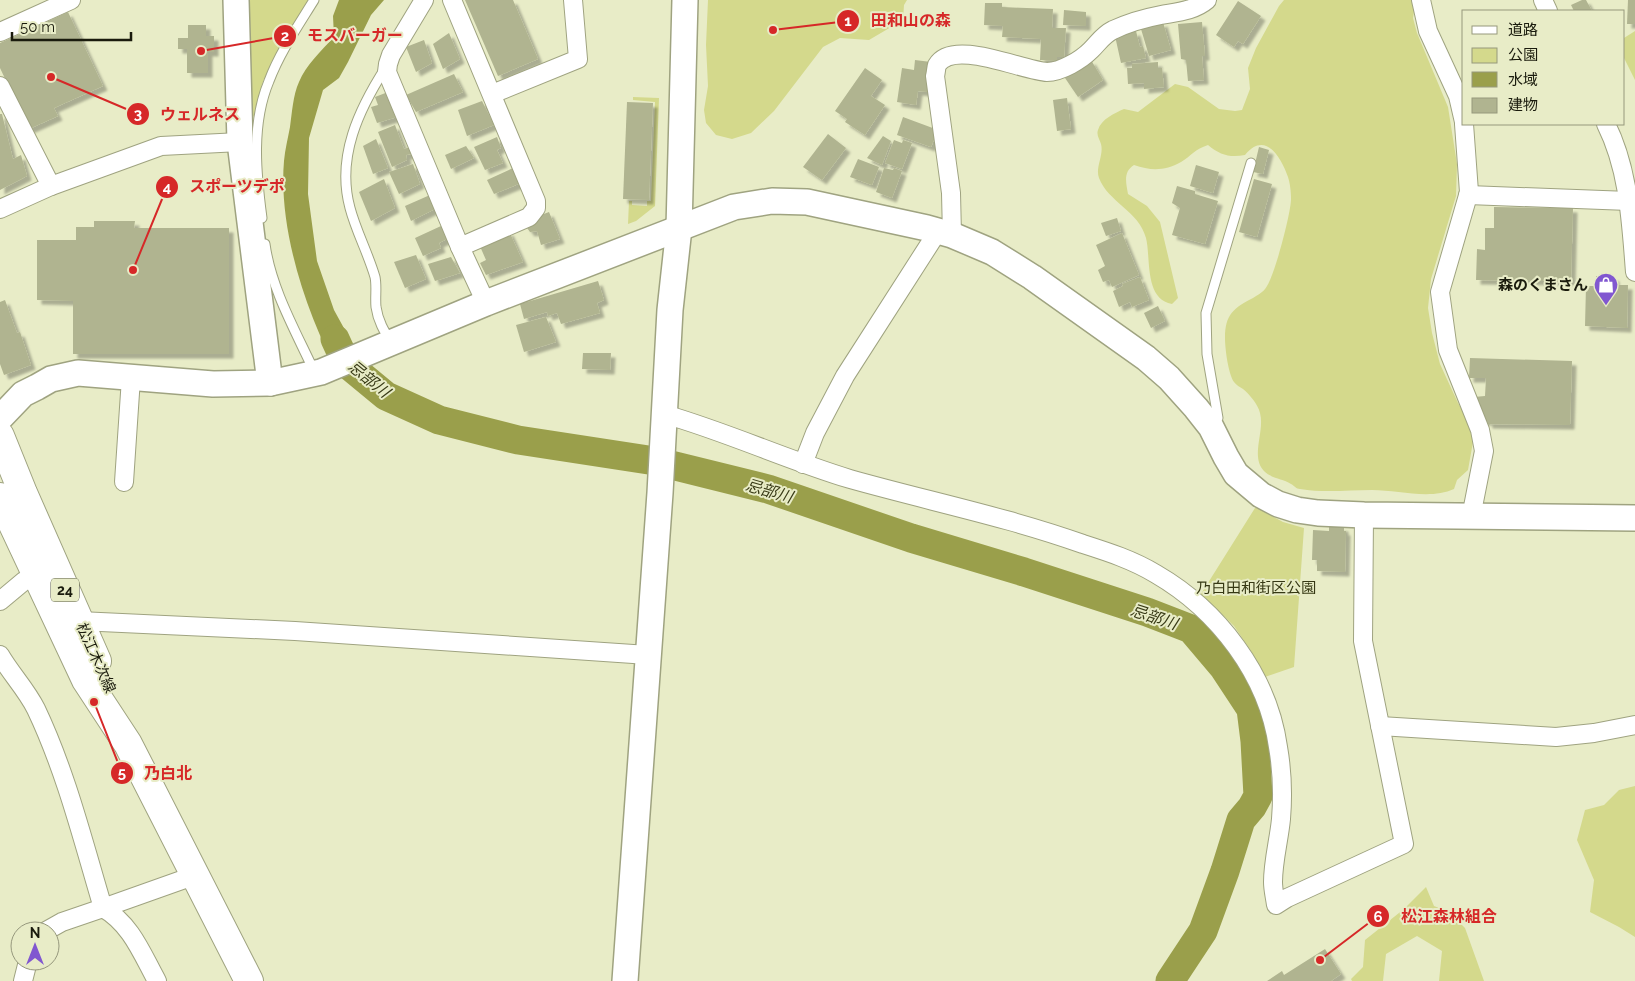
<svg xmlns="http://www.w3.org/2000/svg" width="1635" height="981" viewBox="0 0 1635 981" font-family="Raleway,'Noto Sans JP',sans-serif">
  <defs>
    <filter id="shadow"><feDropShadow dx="4.5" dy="4.5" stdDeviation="1" flood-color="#0004"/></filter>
  </defs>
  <rect width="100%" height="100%" fill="#e8ecc7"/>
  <!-- green -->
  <g fill="#d4d98c">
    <path d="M246 0H309L272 61 262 84 255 116 250 117Z"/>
    <path d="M708 0H907L904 5 903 20 869 40 840 38 823 47 774 111 751 133 732 139 716 135 706 123 704 110 708 86 706 45Z"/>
    <path d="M1284 0H1412L1415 5 1413 18 1417 33 1448 107 1457 164 1456 196 1431 279 1428 308 1432 333 1440 364 1458 403 1470 423 1473 442 1468 470 1457 480 1454 489C1430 500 1398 490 1372 490 1348 490 1324 493 1300 489 1296 489 1295 486 1291 484 1282 478 1272 479 1264 471 1250 456 1265 432 1260 413 1258 404 1249 394 1243 389 1240 387 1236 385 1234 382 1228 373 1225 348 1225 338 1225 314 1234 308 1253 298 1256 296 1262 293 1265 289 1274 279 1291 213 1291 199 1291 192 1290 183 1288 177 1281 157 1265 130 1245 155 1230 158 1220 155 1208 145 1195 149 1191 156 1181 162 1165 171 1151 171 1134 165 1123 172 1126 182 1128 194L1147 206 1160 222 1178 298 1172 304C1144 299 1151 258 1146 238 1139 211 1108 202 1099 178 1095 168 1104 155 1101 144 1100 140 1096 135 1098 130 1101 119 1115 113 1124 109L1138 112 1175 84 1188 87 1219 109 1235 111 1242 110 1250 89 1248 68 1256 48 1279 6Z"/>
    <path d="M1635 31V80L1624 58V38Z"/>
    <path d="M633 97 659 98 655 206 636 221 628 224 629 201H632V205L647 206V201H651L655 102 633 100Z"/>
    <path d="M1255 508H1257L1283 522 1304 528 1294 667 1265 677 1251 651 1234 626 1201 594Z"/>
    <path d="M1635 786V937L1619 927 1590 912 1594 880 1577 840 1585 810 1604 805 1619 790Z"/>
    <path d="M1426 887 1434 906 1449 912 1465 928 1484 981H1439L1442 951 1417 936 1386 954 1383 981H1352L1351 979 1363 967 1365 940 1404 909Z"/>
  </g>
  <!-- water -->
  <path fill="#9a9f4b" d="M339 0H384L371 15 348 62 339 78 323 90 309 138 308 194 317 261 334 310 351 341 367 364 340 376C307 316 278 230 284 161 285 149 288 138 290 127 292 113 293 95 299 82 306 65 321 51 334 37L333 16Z"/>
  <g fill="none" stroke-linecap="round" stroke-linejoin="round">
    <!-- river -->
    <path stroke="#9a9f4b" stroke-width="29" d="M335 339 346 363 386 396 439 420 518 440 655 461 768 489 911 538 1024 572 1147 612 1191 629 1224 668 1251 709 1255 741 1258 796 1252 807 1241 820 1225 871 1203 931 1170 981"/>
  </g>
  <!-- building -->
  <g fill="#b0b490" filter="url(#shadow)">
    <path d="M465 0H513L538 59 498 76Z"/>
    <path d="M1582 0H1586L1592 11H1574L1571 5Z"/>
    <path d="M1628 0H1635V24H1627Z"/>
    <path d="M1238 1 1261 16 1243 44 1238 41 1234 47 1216 35Z"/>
    <path d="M985 3H1002V7L1053 9 1052 28H1066L1064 57H1057V61L1040 60 1041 39 1002 37 1003 26 984 25Z"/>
    <path d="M1064 10 1086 12V26L1063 25Z"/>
    <path d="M68 12 103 86 54 108 58 116 29 129 0 68V43Z"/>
    <path d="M1163 22 1171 50 1149 56 1141 29Z"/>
    <path d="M1202 22 1205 56H1202L1204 80 1188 81 1186 60 1181 59 1178 24Z"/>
    <path d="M188 25H206V36H214V52H208V73H187V49H178V38H188Z"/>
    <path d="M1136 31 1140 47 1143 46 1146 58 1121 63 1115 36Z"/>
    <path d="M449 33 460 59 443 69 433 44Z"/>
    <path d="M424 40 432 63 416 72 406 47Z"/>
    <path d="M915 60 931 62 927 92 918 91 916 105 897 102 902 68 914 70Z"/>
    <path d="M1091 60 1103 80 1078 97 1065 78Z"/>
    <path d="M1158 62V68H1162L1164 87 1144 89V83L1128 84 1127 68H1132V64Z"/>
    <path d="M865 68 882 80 871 96 885 105 865 135 845 122 847 119 835 111Z"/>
    <path d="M454 74 463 92 416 112 406 95Z"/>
    <path d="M388 92 397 117 377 123 371 107 378 105 375 97Z"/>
    <path d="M1067 98 1071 129 1057 131 1053 100Z"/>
    <path d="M482 101 494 125 467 136 458 110Z"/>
    <path d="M627 102 653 103 649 200 623 199Z"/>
    <path d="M0 114H2L13 159 21 155 27 176 0 190Z"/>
    <path d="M903 117 938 130 931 147 897 135Z"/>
    <path d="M395 125 404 149 413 146 415 153 406 155 407 160 392 167 378 132Z"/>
    <path d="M828 134 846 148 822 180 803 167Z"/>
    <path d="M883 136 891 141 882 165 867 158Z"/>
    <path d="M497 137 501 148 497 150 503 163 485 170 474 147Z"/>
    <path d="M376 139 388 168 373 174 363 146Z"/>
    <path d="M894 140 902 143 903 140 912 143 902 169 885 163Z"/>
    <path d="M466 146 474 158 451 169 445 155Z"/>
    <path d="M1259 147 1269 150 1263 174 1253 172Z"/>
    <path d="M858 159 879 167 872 185 850 177Z"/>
    <path d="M413 164 420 184 399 194 389 172Z"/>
    <path d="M1196 165 1219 172 1213 193 1190 186Z"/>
    <path d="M513 168 521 183 494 194 487 180Z"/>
    <path d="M884 168 893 170 894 168 902 171 892 198 876 192Z"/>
    <path d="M384 179 395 208 371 221 359 192Z"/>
    <path d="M1254 179 1272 184 1257 237 1239 232Z"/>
    <path d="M1177 186 1195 191V194L1218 201 1205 244 1172 235 1180 208 1172 203Z"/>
    <path d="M430 195 435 209 411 221 405 206Z"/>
    <path d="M1494 207 1573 208 1571 281 1476 280 1477 249 1485 250V228H1494Z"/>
    <path d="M549 212 560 239 541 245 537 231 530 232 523 222Z"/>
    <path d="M1117 218 1121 231 1106 236 1101 223Z"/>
    <path d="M94 221H135L134 228H229V354H73V301L37 300V240H76V227H94Z"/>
    <path d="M441 226 447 239 439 243 441 248 423 256 415 238Z"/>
    <path d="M509 231 523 262 486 275 480 263 486 260 479 244Z"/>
    <path d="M1122 233 1139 275 1112 287 1109 280 1103 282 1098 270 1105 266 1096 245Z"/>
    <path d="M416 255 426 279 405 288 394 262Z"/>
    <path d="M451 257 460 273 435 281 428 264Z"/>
    <path d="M1596 276 1615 277V285H1628L1627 328 1585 326 1586 286H1596Z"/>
    <path d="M1140 277 1149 300 1132 307 1130 302 1119 307 1113 291 1123 286 1122 284Z"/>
    <path d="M598 281 604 300 597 303 600 313 561 324 557 313 548 316 547 312 524 319 520 304Z"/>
    <path d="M5 300 17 333 20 332 31 365 4 375 0 364V302Z"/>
    <path d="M1158 306 1165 321 1151 328 1144 313Z"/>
    <path d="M546 317 556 342 524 352 516 325Z"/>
    <path d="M583 353H611L610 370 582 369Z"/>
    <path d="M1470 358 1572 361 1570 425 1488 424V421H1483L1474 397 1485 396 1486 378H1469Z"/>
    <path d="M1329 527H1344V531H1346L1345 572 1317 571V560H1312L1313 530 1329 531Z"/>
    <path d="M1325 949 1341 974 1331 981H1267L1282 971 1284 975Z"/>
  </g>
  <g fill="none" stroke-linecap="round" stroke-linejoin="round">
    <defs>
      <g id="lane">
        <path d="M386 67C359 109 336 157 350 208 356 231 368 253 375 277 377 286 375 297 376 307 378 321 384 331 391 342"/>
        <path d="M262 218C256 173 251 124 269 81 280 52 298 26 314 0"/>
        <path d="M265 244C271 288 295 330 314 371"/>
        <path d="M1212 425 1218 418 1207 354 1206 313 1251 163"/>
      </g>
      <g id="street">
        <path d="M424 0 391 55 388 64 387 72 460 247 486 303"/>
        <path d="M452 0 536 201V208L529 217 460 247"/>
        <path d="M1421 0 1428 31 1458 96 1464 122"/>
        <path d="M1543 0 1548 11"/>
        <path d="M0 32 71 0"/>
        <path d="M0 86 51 186"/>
        <path d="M492 94 578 59 573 0"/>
        <path d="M1464 124 1469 192 1440 292 1448 350 1480 430 1484 451 1471 517"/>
        <path d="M1606 124C1629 170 1631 222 1635 272"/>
        <path d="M1468 195 1629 201"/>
        <path d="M0 209 51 186 161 146 240 142"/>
        <path d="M952 235 951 193 935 76C936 73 936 68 937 65 953 38 1023 71 1047 72 1061 72 1081 60 1091 50 1099 42 1103 35 1113 30 1128 23 1145 18 1161 15 1177 12 1194 11 1207 0"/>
        <path d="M664 414C727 432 787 460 850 479 928 501 1007 517 1083 544 1108 552 1133 560 1156 574 1218 610 1268 675 1278 747 1282 770 1283 795 1281 819 1279 840 1273 861 1273 882 1273 890 1275 897 1276 905L1287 898 1404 844 1363 641 1364 515"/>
        <path d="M803 464 815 433 845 376 938 231"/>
        <path d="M124 482 131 378"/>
        <path d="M0 601 24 581 36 575"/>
        <path d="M79 621 295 631 648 655"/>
        <path d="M0 655C11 674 26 689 36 709 66 772 83 841 103 908L196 875"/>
        <path d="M1380 726 1556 737 1594 733 1635 725"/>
        <path d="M46 931 62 922 103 908C131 924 142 954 157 981"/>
        <path d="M23 981 28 961"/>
      </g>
      <g id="secondary">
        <path d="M236 0 240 142 270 383"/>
        <path d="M0 418 23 394 37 387 51 379 78 373 213 384 270 383 321 372 486 303 734 207 772 201 807 202 927 228 952 235 992 252 1032 277 1146 358 1169 378 1196 408 1211 427 1226 457 1236 474 1261 495 1278 504 1297 510 1318 513 1364 515 1635 518"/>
        <path d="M625 981 660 493 670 310 679 228 685 0"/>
      </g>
      <g id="primary">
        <path d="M0 436 23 493 97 661"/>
        <path d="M0 497 86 680 128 744 249 981"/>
      </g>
    </defs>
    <!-- lane casing -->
    <use href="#lane" stroke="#9fa380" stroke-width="11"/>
    <!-- street casing -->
    <use href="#street" stroke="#9fa380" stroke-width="20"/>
    <!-- secondary casing -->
    <use href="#secondary" stroke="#9fa380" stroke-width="28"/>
    <!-- primary casing -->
    <use href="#primary" stroke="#9fa380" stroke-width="30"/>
    <!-- lane -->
    <use href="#lane" stroke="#fff" stroke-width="9"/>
    <!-- street -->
    <use href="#street" stroke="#fff" stroke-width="18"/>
    <!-- secondary -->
    <use href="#secondary" stroke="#fff" stroke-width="25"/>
    <!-- primary -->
    <use href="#primary" stroke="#fff" stroke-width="28"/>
  </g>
  <!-- icons -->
  <defs>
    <symbol id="shop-pin" viewBox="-11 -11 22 30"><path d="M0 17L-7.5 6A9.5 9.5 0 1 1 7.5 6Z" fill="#8157d0" stroke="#e8ecc7"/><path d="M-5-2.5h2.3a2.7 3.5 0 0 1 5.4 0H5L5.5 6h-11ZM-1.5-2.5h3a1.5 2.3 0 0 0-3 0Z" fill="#fff"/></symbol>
  </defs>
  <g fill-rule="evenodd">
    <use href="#shop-pin" x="1592" y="271" width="28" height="38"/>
  </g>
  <g text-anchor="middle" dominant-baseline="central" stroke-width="4" stroke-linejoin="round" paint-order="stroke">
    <!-- shield labels -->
    <rect fill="#e8ecc7" stroke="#585a45" stroke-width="1" x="51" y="578.5" width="28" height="23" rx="4"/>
    <g font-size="14" font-weight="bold" fill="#1a1b0d">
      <text x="65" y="590">24</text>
    </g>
    <!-- poi labels -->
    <g font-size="15" font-weight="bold" fill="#1a1b0d" stroke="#e8ecc7" text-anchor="end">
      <text x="1588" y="285">森のくまさん</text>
    </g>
    <!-- park labels -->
    <g font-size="15" fill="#363814" stroke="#e8ecc7">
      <text x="1256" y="588">乃白田和街区公園</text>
    </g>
    <!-- street labels -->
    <g font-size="15" fill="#1a1b0d" stroke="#e8ecc7">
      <text transform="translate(96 658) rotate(66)">松江木次線</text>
    </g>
    <!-- water labels -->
    <g font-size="16" font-style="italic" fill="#393b17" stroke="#e8ecc7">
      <text transform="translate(369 379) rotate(39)">忌部川</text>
      <text transform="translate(769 491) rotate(16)">忌部川</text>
      <text transform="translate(1154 617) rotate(18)">忌部川</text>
    </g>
  </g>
  <!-- callouts -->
  <path fill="none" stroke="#d62828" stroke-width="2" d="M773 30L848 21M201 51L285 36M51 77L138 114M133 270L167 187M94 702L122 773M1320 960L1378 916"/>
  <g fill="#d62828" stroke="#e8ecc7" stroke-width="2">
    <circle cx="773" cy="30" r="5"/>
    <circle cx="201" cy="51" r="5"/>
    <circle cx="51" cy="77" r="5"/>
    <circle cx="133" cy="270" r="5"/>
    <circle cx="94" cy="702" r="5"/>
    <circle cx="1320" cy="960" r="5"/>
    <circle cx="848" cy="21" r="12"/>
    <circle cx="285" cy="36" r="12"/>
    <circle cx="138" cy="114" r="12"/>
    <circle cx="167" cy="187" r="12"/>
    <circle cx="122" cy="773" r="12"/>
    <circle cx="1378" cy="916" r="12"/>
  </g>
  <g font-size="15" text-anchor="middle" font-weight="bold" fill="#fff">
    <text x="848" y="26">1</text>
    <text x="285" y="41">2</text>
    <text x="138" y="119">3</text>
    <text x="167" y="192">4</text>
    <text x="122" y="778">5</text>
    <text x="1378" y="922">6</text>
  </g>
  <g font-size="16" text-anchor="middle" font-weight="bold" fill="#d62828" stroke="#e8ecc7" stroke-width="4" stroke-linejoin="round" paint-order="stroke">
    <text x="911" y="26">田和山の森</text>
    <text x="355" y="41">モスバーガー</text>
    <text x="200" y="120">ウェルネス</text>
    <text x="237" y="192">スポーツデポ</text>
    <text x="168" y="779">乃白北</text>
    <text x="1449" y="922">松江森林組合</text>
  </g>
  <!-- legend -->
  <rect x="1462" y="10" width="162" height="115" fill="#e8ecc7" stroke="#96987d"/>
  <rect x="1472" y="26" width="25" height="8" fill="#ffffff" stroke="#96987d"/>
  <text x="1508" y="35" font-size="15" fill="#1a1b0d">道路</text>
  <rect x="1472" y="48" width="25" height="15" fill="#d4d98c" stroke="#96987d"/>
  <text x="1508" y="60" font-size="15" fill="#1a1b0d">公園</text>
  <rect x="1472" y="72" width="25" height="15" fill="#9a9f4b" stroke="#96987d"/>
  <text x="1508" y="85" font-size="15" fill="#1a1b0d">水域</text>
  <rect x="1472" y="98" width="25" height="15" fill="#b0b490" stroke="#96987d"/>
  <text x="1508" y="110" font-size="15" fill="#1a1b0d">建物</text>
  <!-- north arrow -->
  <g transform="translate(35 946)"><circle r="24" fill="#e8ecc7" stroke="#96987d"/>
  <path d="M0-4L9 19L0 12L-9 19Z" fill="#8157d0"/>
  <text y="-8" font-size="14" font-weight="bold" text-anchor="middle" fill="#1a1b0d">N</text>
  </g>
  <!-- scale -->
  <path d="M12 32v8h119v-8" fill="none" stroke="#1a1b0d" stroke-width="2.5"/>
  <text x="20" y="32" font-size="15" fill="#1a1b0d" stroke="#e8ecc7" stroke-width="4" paint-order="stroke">50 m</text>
</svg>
